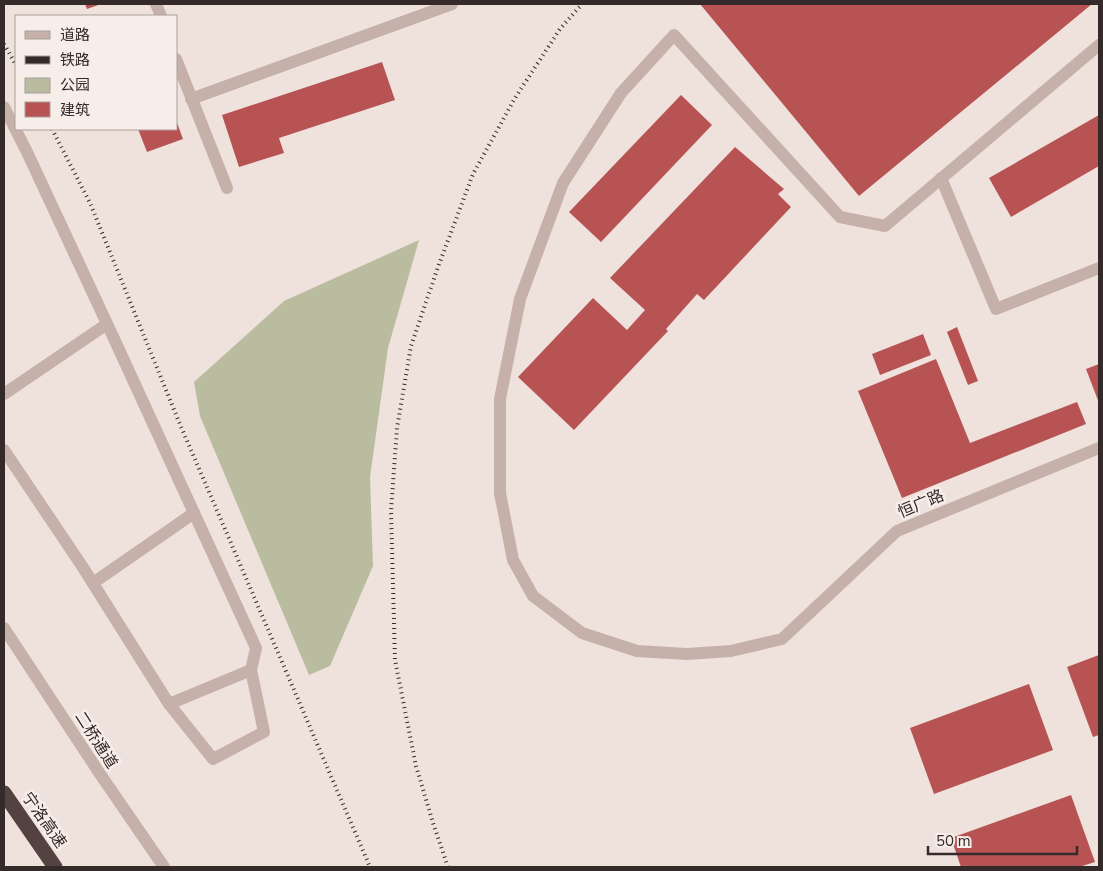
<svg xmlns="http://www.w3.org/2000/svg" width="1103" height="871" viewBox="0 0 1103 871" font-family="'Nunito Sans','Noto Sans SC',sans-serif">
  <rect width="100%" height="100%" fill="#efe2dd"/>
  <!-- green -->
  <path fill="#b9bc9f" d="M419 240 388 348 370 477 373 566 330 666 309 675 200 416 194 382 284 301Z"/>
  <!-- building -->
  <g fill="#b75353">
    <path d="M85 4H101L87 9Z"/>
    <path d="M700 4H1092L859 196Z"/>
    <path d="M382 62 395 100 279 138 284 153 239 167 222 115Z"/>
    <path d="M681 95 712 125 601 242 569 212Z"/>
    <path d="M1099 115V166L1011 217 989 178Z"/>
    <path d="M176 120 183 139 147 152 138 129H176Z"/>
    <path d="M735 147 784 189 778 194 791 207 704 300 697 294 666 329 668 331 574 430 518 377 593 298 627 330 645 310 610 278Z"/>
    <path d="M957 327 978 381 968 385 947 332Z"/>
    <path d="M923 334 931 355 880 375 872 354Z"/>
    <path d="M936 359 970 443 1077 402 1086 424 902 498 858 391Z"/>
    <path d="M1099 364V403L1086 369Z"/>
    <path d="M1099 655V735L1093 737 1067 667Z"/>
    <path d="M1029 684 1053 750 934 794 910 728Z"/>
    <path d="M1071 795 1095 862 1079 867H961L951 838Z"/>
  </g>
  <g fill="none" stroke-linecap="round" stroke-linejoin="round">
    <!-- minor -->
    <g stroke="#c6b0aa" stroke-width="12">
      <path d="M156 4 161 16"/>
      <path d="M1099 45 885 226 840 217 674 35 621 93 563 183 520 299 500 399V493L513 560 533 596 582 633 637 651 687 654 731 651 782 639 897 531 1099 448"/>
      <path d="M176 59 227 188"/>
      <path d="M191 99 452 4"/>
      <path d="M4 107 27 152 116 343 256 648 251 670 169 704 82 566 4 450"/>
      <path d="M941 178 996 309 1099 268"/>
      <path d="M4 394 107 324"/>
      <path d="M93 583 194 513"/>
      <path d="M4 628 100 774 164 867"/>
      <path d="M169 704 213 759 264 732 251 670"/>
    </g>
    <!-- highway -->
    <path stroke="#544241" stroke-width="15" d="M4 793 55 867"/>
    <!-- rail -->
    <g stroke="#342a29" stroke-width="4" stroke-dasharray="1 4" stroke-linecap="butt">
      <path d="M4 44 16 65"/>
      <path d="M52 129 90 203 179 422 370 867"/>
      <path d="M448 867 433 823 416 766 395 660 391 511 397 428 411 346 438 267 473 174 515 98 560 29 582 4"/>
    </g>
  </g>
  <g text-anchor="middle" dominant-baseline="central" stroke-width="5" stroke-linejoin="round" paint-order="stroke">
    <!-- street labels -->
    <g font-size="16" fill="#342a29" stroke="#f7ede9">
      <text transform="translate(921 504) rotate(-23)">恒广路</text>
      <text transform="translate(96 740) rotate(57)">二桥通道</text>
      <text transform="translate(44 820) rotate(55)">宁洛高速</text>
    </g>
  </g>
  <!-- border -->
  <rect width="1103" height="871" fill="none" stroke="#342a29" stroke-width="10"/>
  <!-- legend -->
  <rect x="15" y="15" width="162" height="115" fill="#f7ede9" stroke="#a99f9c"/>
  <rect x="25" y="31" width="25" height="8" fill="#c6b0aa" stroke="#a99f9c"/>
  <text x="60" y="40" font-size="15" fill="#342a29">道路</text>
  <rect x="25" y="56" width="25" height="8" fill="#342a29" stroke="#a99f9c"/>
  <text x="60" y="65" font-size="15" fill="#342a29">铁路</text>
  <rect x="25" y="78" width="25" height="15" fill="#b9bc9f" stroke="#a99f9c"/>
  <text x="60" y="90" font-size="15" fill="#342a29">公园</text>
  <rect x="25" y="102" width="25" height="15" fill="#b75353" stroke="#a99f9c"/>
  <text x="60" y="115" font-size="15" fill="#342a29">建筑</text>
  <!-- scale -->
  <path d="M928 846v8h149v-8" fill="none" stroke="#342a29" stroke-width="2.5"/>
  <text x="936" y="846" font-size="15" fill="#342a29" stroke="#f7ede9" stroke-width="4" paint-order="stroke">50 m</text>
</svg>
